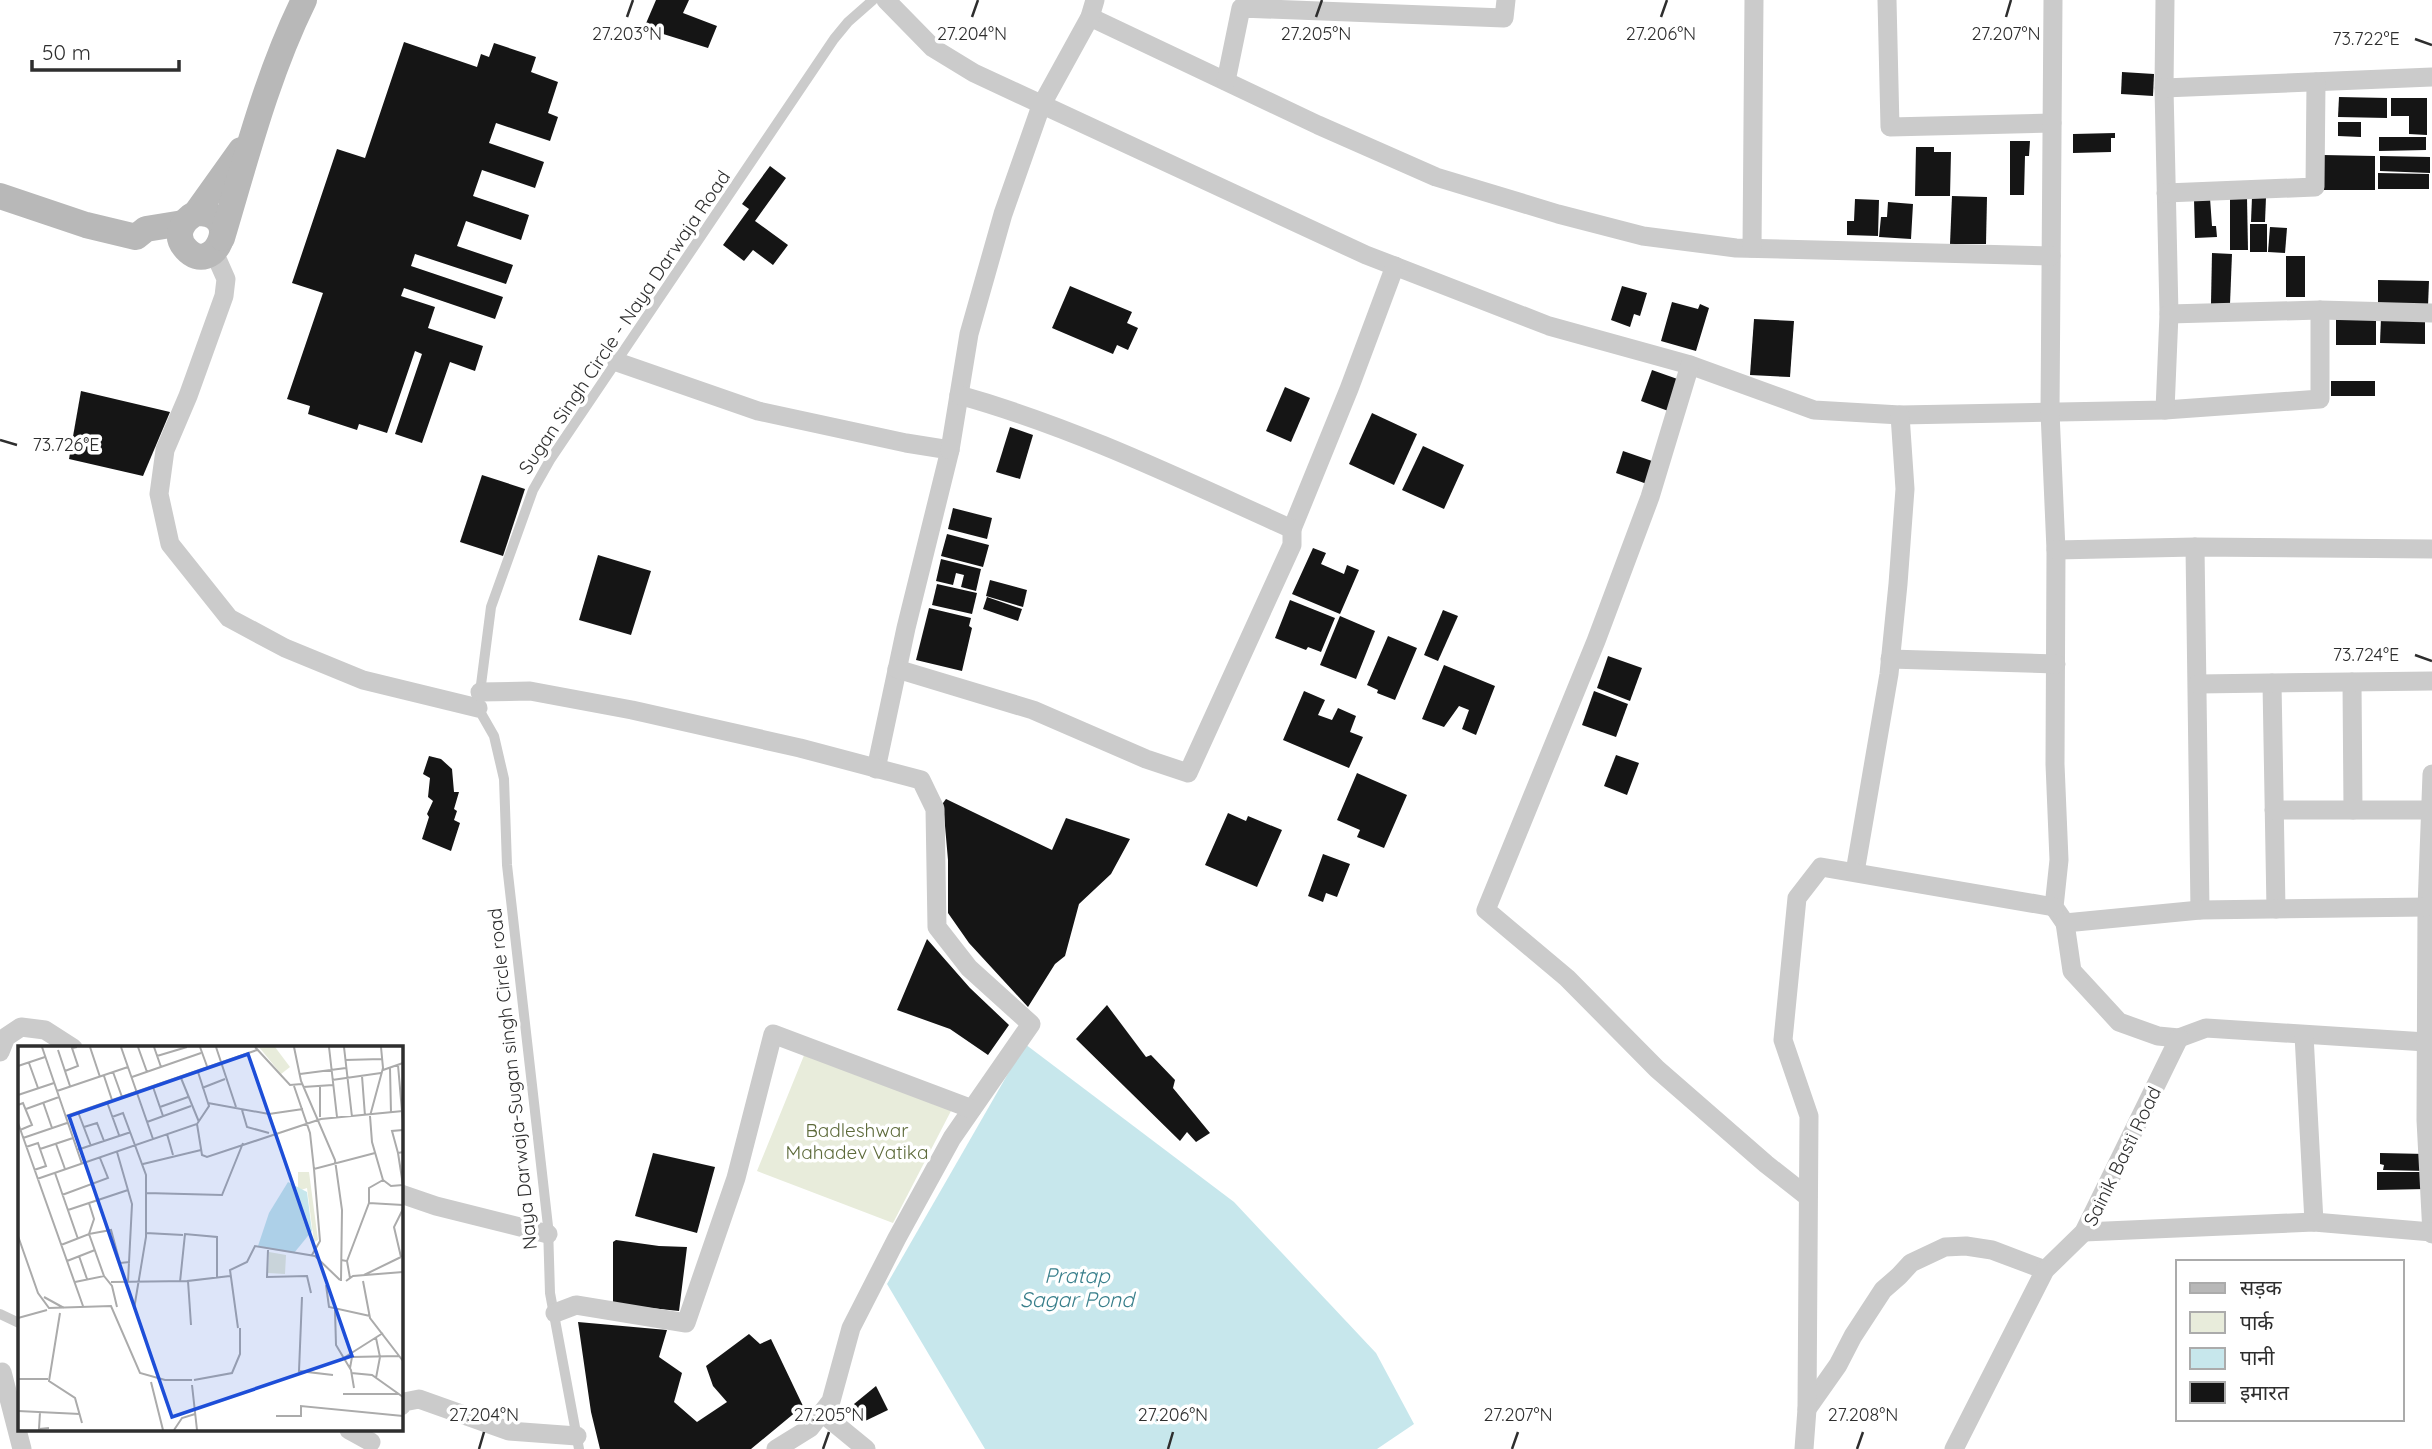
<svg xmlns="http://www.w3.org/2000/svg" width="2432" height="1449" viewBox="0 0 2432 1449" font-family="Quicksand,'Noto Sans Devanagari',sans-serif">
  <rect width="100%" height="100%" fill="#fff"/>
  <!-- green -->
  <path fill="#e8ecdb" d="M805 1053 952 1109 893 1223 757 1171Z"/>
  <!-- water -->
  <path fill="#c7e7ec" d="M1025 1044 1234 1202 1376 1353 1414 1424 1377 1449H985L887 1284Z"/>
  <!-- building -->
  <g fill="#151515">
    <path d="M656 0H689L683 13 717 26 708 48 644 28Z"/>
    <path d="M404 42 477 67 481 54 489 57 494 43 536 57 531 72 558 82 548 113 558 117 550 141 496 123 489 143 544 162 535 188 482 170 473 196 529 215 521 240 466 221 457 246 513 265 506 284 415 254 411 266 503 297 495 319 404 288 401 296 435 307 428 328 483 346 475 371 450 362 422 443 395 434 422 354 415 351 387 433 359 424 357 430 308 414 310 406 287 399 323 293 292 283 337 149 365 158Z"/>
    <path d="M2122 72 2154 74 2153 96 2121 94Z"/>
    <path d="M2339 97 2387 98V118L2338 117Z"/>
    <path d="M2391 98H2427V135L2409 134V116H2391Z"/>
    <path d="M2338 122H2361V137L2338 136Z"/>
    <path d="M2115 133V138H2111V152L2073 153V134Z"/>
    <path d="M2379 137H2426V150L2379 151Z"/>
    <path d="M2010 141H2030L2029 156H2025L2024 195H2010Z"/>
    <path d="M1916 147H1934V152H1951L1950 196H1915Z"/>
    <path d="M2323 155 2375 156V190H2323Z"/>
    <path d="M2380 156 2430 157V173L2380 171Z"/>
    <path d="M770 166 786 178 755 221 788 245 773 265 753 250 744 261 723 245 749 209 742 204Z"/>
    <path d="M2378 173 2429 174V189H2378Z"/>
    <path d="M1952 196 1987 197 1986 244H1950Z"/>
    <path d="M2252 197H2266L2265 222H2251Z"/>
    <path d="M2210 198 2212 226H2216L2217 237 2195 238 2194 199Z"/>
    <path d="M2230 198H2247L2248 250H2230Z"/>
    <path d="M1855 199 1879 200 1878 236 1847 235V221H1854Z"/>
    <path d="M1888 202 1913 204 1911 239 1879 237 1881 217H1887Z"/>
    <rect x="2250" y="224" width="17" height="28"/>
    <path d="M2270 227 2287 228 2285 253 2268 252Z"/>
    <path d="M2212 253 2232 254 2230 304H2211Z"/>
    <rect x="2286" y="256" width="19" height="41"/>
    <path d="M2378 280 2429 281 2428 306 2378 305Z"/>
    <path d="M1070 286 1132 312 1127 323 1138 328 1128 350 1117 345 1113 354 1052 328Z"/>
    <path d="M1622 286 1647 293 1640 316 1634 314 1630 327 1611 320Z"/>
    <path d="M1672 302 1698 309 1700 304 1709 308 1696 351 1661 341Z"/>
    <rect x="2336" y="318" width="40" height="27"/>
    <path d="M2381 318 2425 319V344L2380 343Z"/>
    <path d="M1754 319 1794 321 1790 377 1750 375Z"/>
    <path d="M1652 370 1683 381 1671 412 1641 401Z"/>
    <rect x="2331" y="381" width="44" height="15"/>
    <path d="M1285 387 1310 398 1291 442 1266 431Z"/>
    <path d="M81 391 170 412 143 476 69 459Z"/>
    <path d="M1372 413 1417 434 1394 485 1349 464Z"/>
    <path d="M1010 427 1033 435 1020 479 996 472Z"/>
    <path d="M1423 446 1464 465 1444 509 1402 490Z"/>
    <path d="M1623 451 1655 462 1647 484 1616 473Z"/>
    <path d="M482 475 525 489 503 556 460 542Z"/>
    <path d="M953 508 992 518 987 539 948 529Z"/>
    <path d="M947 534 989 545 983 567 941 556Z"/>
    <path d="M1313 548 1326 553 1321 564 1344 574 1347 565 1359 570 1340 614 1292 594Z"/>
    <path d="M598 555 651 571 631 635 579 620Z"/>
    <path d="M941 559 981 569 976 591 961 587 964 575 956 573 953 585 936 581Z"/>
    <path d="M990 580 1027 590 1023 607 986 596Z"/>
    <path d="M937 584 977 593 972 614 932 605Z"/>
    <path d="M987 597 1022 609 1018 621 983 609Z"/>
    <path d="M1290 600 1335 618 1321 652 1308 647 1306 650 1275 638Z"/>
    <path d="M929 608 971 618 969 626 972 628 962 671 916 660Z"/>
    <path d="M1443 610 1458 616 1438 661 1424 655Z"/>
    <path d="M1340 616 1375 631 1356 679 1320 665Z"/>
    <path d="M1388 636 1417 648 1395 700 1377 693 1378 690 1367 685Z"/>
    <path d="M1608 656 1642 668 1630 701 1597 688Z"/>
    <path d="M1444 665 1495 686 1476 735 1462 729 1469 710 1459 706 1444 727 1422 719Z"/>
    <path d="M1304 691 1325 700 1318 715 1332 720 1338 708 1356 716 1350 732 1363 737 1349 768 1283 740Z"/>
    <path d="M1594 691 1628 704 1616 737 1582 725Z"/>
    <path d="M1616 755 1639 763 1627 795 1604 786Z"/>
    <path d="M429 756 441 759 452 769 454 792H459L454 809 457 811 454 820 460 823 451 851 422 839 429 817 427 814 433 801 428 797 430 778 423 774Z"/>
    <path d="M1357 773 1407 795 1384 848 1357 837 1360 830 1337 820Z"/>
    <path d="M946 799 1052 850 1066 818 1130 839 1111 874 1079 904 1065 956 1055 964 1028 1007 969 943 948 913V860L943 803Z"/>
    <path d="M1228 813 1246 821 1248 816 1282 830 1257 887 1205 865Z"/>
    <path d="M1323 854 1350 864 1337 897 1326 893 1323 902 1308 896Z"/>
    <path d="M927 939 970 988 1009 1025 988 1055 950 1029 897 1010Z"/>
    <path d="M1107 1005 1146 1057 1151 1055 1175 1080 1173 1088 1210 1133 1196 1142 1187 1132 1180 1141 1076 1039Z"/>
    <path d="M653 1153 715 1167 697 1233 635 1216Z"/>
    <path d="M2380 1153 2426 1154V1171L2383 1170 2384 1165 2380 1164Z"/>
    <path d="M2377 1172H2426V1189L2377 1190Z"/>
    <path d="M616 1240 659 1246 687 1247 679 1311 613 1304V1242Z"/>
    <path d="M578 1322 667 1330 659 1357 682 1373 674 1402 697 1422 727 1402 713 1386 706 1366 749 1334 760 1344 771 1339 803 1406 751 1449H600L591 1412Z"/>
    <path d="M876 1386 888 1410 863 1422 854 1404Z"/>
  </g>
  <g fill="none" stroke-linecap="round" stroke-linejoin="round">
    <!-- lane -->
    <g stroke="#cbcbcb" stroke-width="10">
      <path d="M0 1314 19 1323"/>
      <path d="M579 1449 550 1293 548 1226 507 865 504 779 494 736 478 708 491 607 533 490 550 460 834 39 848 22 873 0"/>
    </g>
    <!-- street -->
    <g stroke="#cbcbcb" stroke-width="19">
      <path d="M886 0 933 48 974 73 1366 255 1549 326 1690 365 1814 410 1900 415 2165 410 2320 399V310"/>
      <path d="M1887 0 1890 127 2052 123"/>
      <path d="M2053 0 2050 412 2056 550 2055 764 2059 860 2054 907 2065 923 2072 971 2119 1022 2158 1036 2179 1038 2206 1028 2426 1042"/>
      <path d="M2165 0 2164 88 2169 314 2165 410"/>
      <path d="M1090 17 1318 125 1436 177 1558 214 1643 236 1736 248 2051 256"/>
      <path d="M1226 81 1241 8 1504 18 1506 0"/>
      <path d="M2164 88 2432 77"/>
      <path d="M2166 193 2315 187 2316 82"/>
      <path d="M1752 248 1754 0"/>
      <path d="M214 252 226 279 224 296 188 396 165 450 159 494 170 544 229 618 285 648 363 680 478 708"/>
      <path d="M2169 314 2320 310 2432 313"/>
      <path d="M617 362 758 411 906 443 950 450 906 628 876 769"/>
      <path d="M1690 365 1650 497 1596 641 1486 910 1567 978 1657 1069 1766 1164 1808 1197"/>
      <path d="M950 450 969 334 1003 214 1041 106 1090 17 1095 0"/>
      <path d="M1292 529 1349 389 1395 266"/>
      <path d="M2195 547 2200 910"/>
      <path d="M2056 550 2195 547 2432 549"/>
      <path d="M1890 659 2056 664"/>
      <path d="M897 669 1033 710 1146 759 1188 773 1292 545V529C1183 480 1074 427 959 395"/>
      <path d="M2352 682 2353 810"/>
      <path d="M2272 683 2276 909"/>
      <path d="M2198 684 2432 681"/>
      <path d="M480 692 530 691 632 710 800 748 921 780 935 809 937 927 969 968 1031 1024 952 1138 897 1238 851 1328 831 1401 810 1428 776 1449"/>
      <path d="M2432 774 2427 907 2426 1120 2432 1234"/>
      <path d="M2274 810H2431"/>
      <path d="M1855 872 1889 674 1898 584 1905 489 1900 415"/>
      <path d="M2065 923 2200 910 2427 907"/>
      <path d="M2304 1035 2314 1222"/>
      <path d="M0 1052 6 1037 21 1027 45 1030 73 1048"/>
      <path d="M401 1194 436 1206 548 1234"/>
      <path d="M2084 1232 2314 1222 2432 1232"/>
      <path d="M555 1313 576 1305 686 1323 736 1178 773 1034 972 1109"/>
      <path d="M2 1372 22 1449"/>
      <path d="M401 1406 404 1402 419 1399 509 1431 577 1436"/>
      <path d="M1807 1409 1838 1365 1853 1336 1883 1290 1899 1276 1911 1263 1945 1247 1966 1246 1992 1250 2045 1270"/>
      <path d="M822 1413 866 1449"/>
      <path d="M349 1430 371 1442"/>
      <path d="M1804 1449 1807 1409 1809 1116 1783 1040 1797 898 1821 867 2054 907"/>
      <path d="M1954 1449 2045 1270 2084 1232 2179 1038"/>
    </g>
    <!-- secondary -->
    <g stroke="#b8b8b8" stroke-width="26">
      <path d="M0 196 86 225 136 237 146 229 183 223"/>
      <path d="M196 213C246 212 213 279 186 249 173 235 183 220 196 213L241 150"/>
      <path d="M222 238C246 158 267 75 304 0"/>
    </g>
  </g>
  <!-- ticks -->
  <path fill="none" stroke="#2e2e2e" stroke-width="2.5" d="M627 17 633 0M972 17 978 0M1316 17 1322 0M1661 17 1667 0M2006 17 2011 0M2415 39 2432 45M0 440 17 445M2415 655 2432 661M479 1449 484 1432M823 1449 829 1432M1168 1449 1173 1432M1512 1449 1518 1432M1857 1449 1863 1432"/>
  <g text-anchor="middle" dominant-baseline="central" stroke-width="7" stroke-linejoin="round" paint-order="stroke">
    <!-- street labels -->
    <g font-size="19" fill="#2e2e2e" stroke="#fff">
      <text transform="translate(624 322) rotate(-56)">Sugan Singh Circle - Naya Darwaja Road</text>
      <text transform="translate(512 1079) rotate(-96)">Naya Darwaja-Sugan singh Circle road</text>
      <text transform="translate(2122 1156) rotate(-64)">Sainik Basti Road</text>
    </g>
    <!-- park labels -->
    <g font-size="19" fill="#5d6a3a" stroke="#fff">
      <text x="857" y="1130">Badleshwar<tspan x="857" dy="22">Mahadev Vatika</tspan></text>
    </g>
    <!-- water labels -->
    <g font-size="21" font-style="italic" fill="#397f8b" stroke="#fff">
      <text x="1077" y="1275">Pratap<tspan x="1077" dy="24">Sagar Pond</tspan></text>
    </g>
  </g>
  <!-- overview -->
  <g transform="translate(18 1046)">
    <rect width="385" height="385" fill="#fff"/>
    <path d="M241 1H257L272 21 263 28ZM280 126H291L300 194 296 196 289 142 280 145ZM251 206 268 209 267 228 250 227Z" fill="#e8ecdb"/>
    <path d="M270 136 289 146 294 185 276 207 240 200 251 167Z" fill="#c7e7ec"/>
    <path fill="none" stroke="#ababab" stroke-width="2" d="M24 1 64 118M72 1 82 31M103 1 135 93M120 1 129 26M136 1 143 21M182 1 190 23M198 1 218 61M237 1 272 39 284 38M276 1 283 35 317 114 324 164 323 235M311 1 319 71M326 1 334 71M363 1 365 22 352 70 354 96 365 134 373 140 385 139M40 4 52 40M139 10 169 1M327 14 364 13M11 17 20 42M380 19 385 77M0 20 27 11M372 22 373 67M365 24 385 17M47 25 60 20 54 2 59 1M95 26 104 51M282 28 328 22M86 30 94 54M344 30 347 70M114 31 183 7M163 32 181 76M314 34 363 27M276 40 292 87 296 123 357 107M302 40V71M135 41 145 70M285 41 315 39M184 42 207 33M39 45 110 21M0 49 36 37M25 56 34 82M89 56 101 89M190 57 251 68 285 63M0 59 5 57 14 79 2 84M142 61 170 51M8 63 41 51M224 64 229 81 251 87M60 66 73 100M48 70 239 4M94 71 105 67 128 129V191L116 263M129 76 173 60M0 77 65 260M179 78 184 109 189 111 303 73 385 65M66 81 79 77 86 95M149 88 155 109M5 92 49 77M38 98 47 123M8 101 20 97 22 103 28 120 16 124M22 103 55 92M59 104 113 86M99 106 114 158 110 236M380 107 374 85 385 84M125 118 183 104M37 127 60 193M19 133 179 78 191 60 180 26M385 139 380 107 385 106M128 147 204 149 225 97M44 149 90 132 82 112M71 157 76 173 71 188 93 184 102 217 112 216M351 157V142L365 134M50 164 110 144M128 187 165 189M0 190 20 247 31 262 93 260 122 327 147 334H174M43 199 71 188 86 230M250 204 249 231 289 230 293 247M294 209 302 195 296 123M61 210 69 233M383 211 376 181 385 163M323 214 329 215 332 232M49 215 77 204M329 215 351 157 385 159M346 229 383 211M328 235 335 230 385 226M345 235 352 272 385 315M57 236 86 230 94 240 99 261M93 236 170 235M162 236 167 188 199 191V232M308 239 311 261 352 270M26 251 46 262M284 251 281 325 315 329M317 264 318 299 333 324 336 342M42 267 31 335 57 352 64 377M0 272 29 264M173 279 170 235 212 230M220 282 212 224 229 216 237 200 297 210 322 234M358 292 362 311 358 332M324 313 365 287M332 322 334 311 381 310M333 327 354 329 385 351M0 333H30M176 334 214 327 222 308V282M133 336 145 384M174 339 179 384M325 348H380M0 365 62 368M22 366 21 383 31 382M258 370H283V360L385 370M156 384 164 372 177 368"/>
    <path fill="#1d4ed8" fill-opacity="0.15" stroke="#1d4ed8" stroke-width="3.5" d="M230 8 334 310 154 371 51 70Z"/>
    <rect width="385" height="385" fill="none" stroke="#2e2e2e" stroke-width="3.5"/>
  </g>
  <g font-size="18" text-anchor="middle" fill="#2e2e2e" stroke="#fff" stroke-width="7" stroke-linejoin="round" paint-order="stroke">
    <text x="627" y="40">27.203°N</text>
    <text x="972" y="40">27.204°N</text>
    <text x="1316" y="40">27.205°N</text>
    <text x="1661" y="40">27.206°N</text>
    <text x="2006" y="40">27.207°N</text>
    <text x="2366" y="45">73.722°E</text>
    <text x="66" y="451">73.726°E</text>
    <text x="2366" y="661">73.724°E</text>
    <text x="484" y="1421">27.204°N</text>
    <text x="829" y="1421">27.205°N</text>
    <text x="1173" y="1421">27.206°N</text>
    <text x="1518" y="1421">27.207°N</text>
    <text x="1863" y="1421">27.208°N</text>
  </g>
  <!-- legend -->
  <rect x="2176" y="1260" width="228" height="161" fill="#ffffff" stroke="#ababab" stroke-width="2"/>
  <rect x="2190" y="1283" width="35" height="10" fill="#b8b8b8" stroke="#ababab" stroke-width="2"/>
  <text x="2240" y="1295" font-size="21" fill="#2e2e2e">सड़क</text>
  <rect x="2190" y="1312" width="35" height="21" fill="#e8ecdb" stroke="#ababab" stroke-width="2"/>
  <text x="2240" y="1330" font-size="21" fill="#2e2e2e">पार्क</text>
  <rect x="2190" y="1348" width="35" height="21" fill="#c7e7ec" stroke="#ababab" stroke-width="2"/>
  <text x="2240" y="1365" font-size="21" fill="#2e2e2e">पानी</text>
  <rect x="2190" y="1382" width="35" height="21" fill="#151515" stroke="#ababab" stroke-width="2"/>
  <text x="2240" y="1400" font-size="21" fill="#2e2e2e">इमारत</text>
  <!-- scale -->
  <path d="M32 60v10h147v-10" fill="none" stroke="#2e2e2e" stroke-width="3.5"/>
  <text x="42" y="60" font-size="21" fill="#2e2e2e" stroke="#ffffff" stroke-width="5" paint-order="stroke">50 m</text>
</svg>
